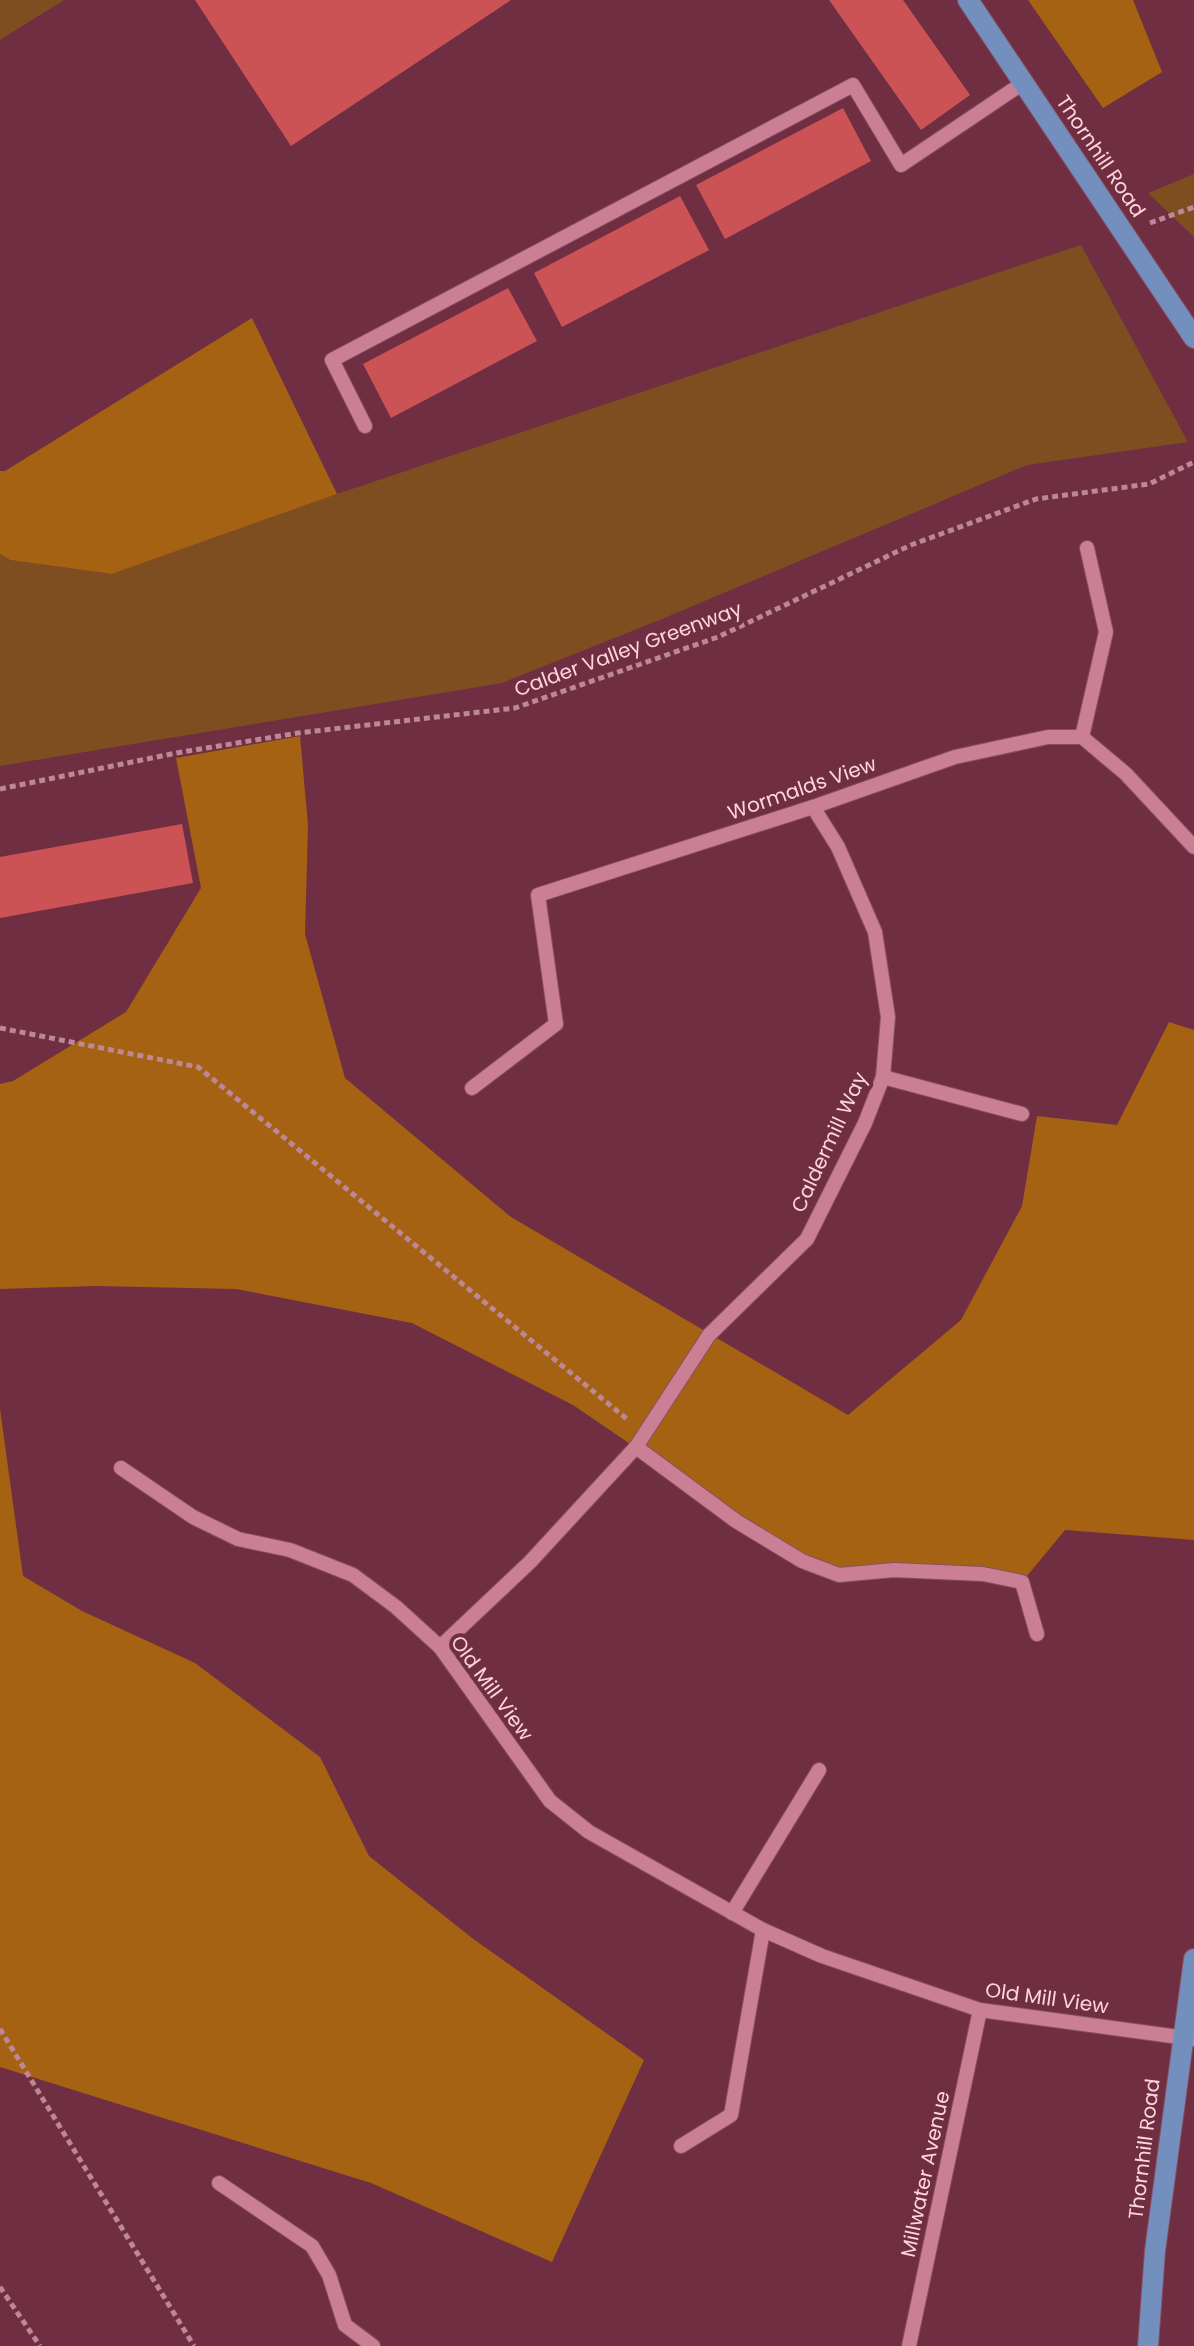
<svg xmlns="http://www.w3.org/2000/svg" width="1194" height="2346" viewBox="0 0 1194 2346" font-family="Poppins,sans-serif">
  <rect width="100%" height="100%" fill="#702e43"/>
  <!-- green -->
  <g fill="#7e4e20">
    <path d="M0 0H64L0 40Z"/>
    <path d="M1194 174V237L1148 193Z"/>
    <path d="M1081 245 1188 442 1027 465 662 619 502 683 0 766V554L10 560 112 574 337 494Z"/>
  </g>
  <!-- forest -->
  <g fill="#a66213">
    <path d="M1028 0H1133L1162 72 1103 108Z"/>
    <path d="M252 318 337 494 112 574 10 560 0 554V471H5Z"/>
    <path d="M300 736 308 825 305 934 345 1078 511 1217 848 1415 961 1320 1022 1206 1037 1116 1117 1125 1169 1022 1194 1030V1540L1065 1530 1022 1582 839 1575 802 1561 573 1405 412 1323 236 1289 96 1286 0 1289V1084L13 1081 126 1012 201 888 176 758Z"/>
    <path d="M0 1409 23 1576 82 1611 195 1663 320 1757 369 1856 472 1938 644 2060 552 2262 371 2183 0 2067Z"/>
  </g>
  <!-- building -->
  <g fill="#cb5355">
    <path d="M195 0H511L291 146Z"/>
    <path d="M829 0H903L970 95 921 130Z"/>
    <path d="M843 108 871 161 725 239 696 185Z"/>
    <path d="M680 196 709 250 562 327 534 273Z"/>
    <path d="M508 288 537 341 391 418 363 364Z"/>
    <path d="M182 824 193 883 0 918V857Z"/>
  </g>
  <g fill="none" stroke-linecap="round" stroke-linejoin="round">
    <defs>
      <g id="minor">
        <path d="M365 426 332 360 853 85 901 165 1023 83"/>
        <path d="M1082 737 1106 632 1087 548"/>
        <path d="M883 1077 1022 1114"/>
        <path d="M472 1088 556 1024 538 895 813 807 955 757 1048 737H1082L1126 774 1194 847"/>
        <path d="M636 1447 736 1521 802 1561 839 1575 894 1570 983 1574 1022 1582 1037 1634"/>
        <path d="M121 1468 193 1517 238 1539 290 1550 353 1575 396 1607 440 1647 550 1801 589 1832 763 1930 822 1956 980 2010 1194 2039"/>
        <path d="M440 1647 530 1562 636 1447 709 1335 807 1239 865 1123 883 1077 888 1017 875 932 838 847 813 807"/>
        <path d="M732 1913 819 1770"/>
        <path d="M681 2146 731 2115 763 1930"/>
        <path d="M219 2183 312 2246 329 2275 345 2325 373 2346"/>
        <path d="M909 2346 980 2010"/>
      </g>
      <g id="major">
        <path d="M968 0 1194 338"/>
        <path d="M1148 2346 1155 2251 1194 1959"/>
      </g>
    </defs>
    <!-- minor casing -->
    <use href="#minor" stroke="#884f64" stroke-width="16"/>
    <!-- major casing -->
    <use href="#major" stroke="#884f64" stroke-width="22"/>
    <!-- path -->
    <g stroke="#bc8796" stroke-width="5" stroke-dasharray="6 4" stroke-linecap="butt">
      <path d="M1150 223 1194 207"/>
      <path d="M0 789 176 753 298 733 515 708 718 637 911 545 1036 499 1149 484 1194 462"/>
      <path d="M0 1028 198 1067 627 1419"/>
      <path d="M0 2029 194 2346"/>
      <path d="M0 2287 40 2346"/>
    </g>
    <!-- minor -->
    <use href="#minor" stroke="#ca7f94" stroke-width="14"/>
    <!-- major -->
    <use href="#major" stroke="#728fbe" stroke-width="20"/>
  </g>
  <g text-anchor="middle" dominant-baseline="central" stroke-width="8" stroke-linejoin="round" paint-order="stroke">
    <!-- street labels -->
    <g font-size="20" fill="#fed4de" stroke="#702e43">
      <text transform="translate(1101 156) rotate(56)">Thornhill Road</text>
      <text transform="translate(628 649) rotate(-20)">Calder Valley Greenway</text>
      <text transform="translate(802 788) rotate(-19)">Wormalds View</text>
      <text transform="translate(829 1142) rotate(-65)">Caldermill Way</text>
      <text transform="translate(492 1688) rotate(54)">Old Mill View</text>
      <text transform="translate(1047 1998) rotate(8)">Old Mill View</text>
      <text transform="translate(1144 2149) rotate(-83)">Thornhill Road</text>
      <text transform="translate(925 2174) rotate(-78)">Millwater Avenue</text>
    </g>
  </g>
</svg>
